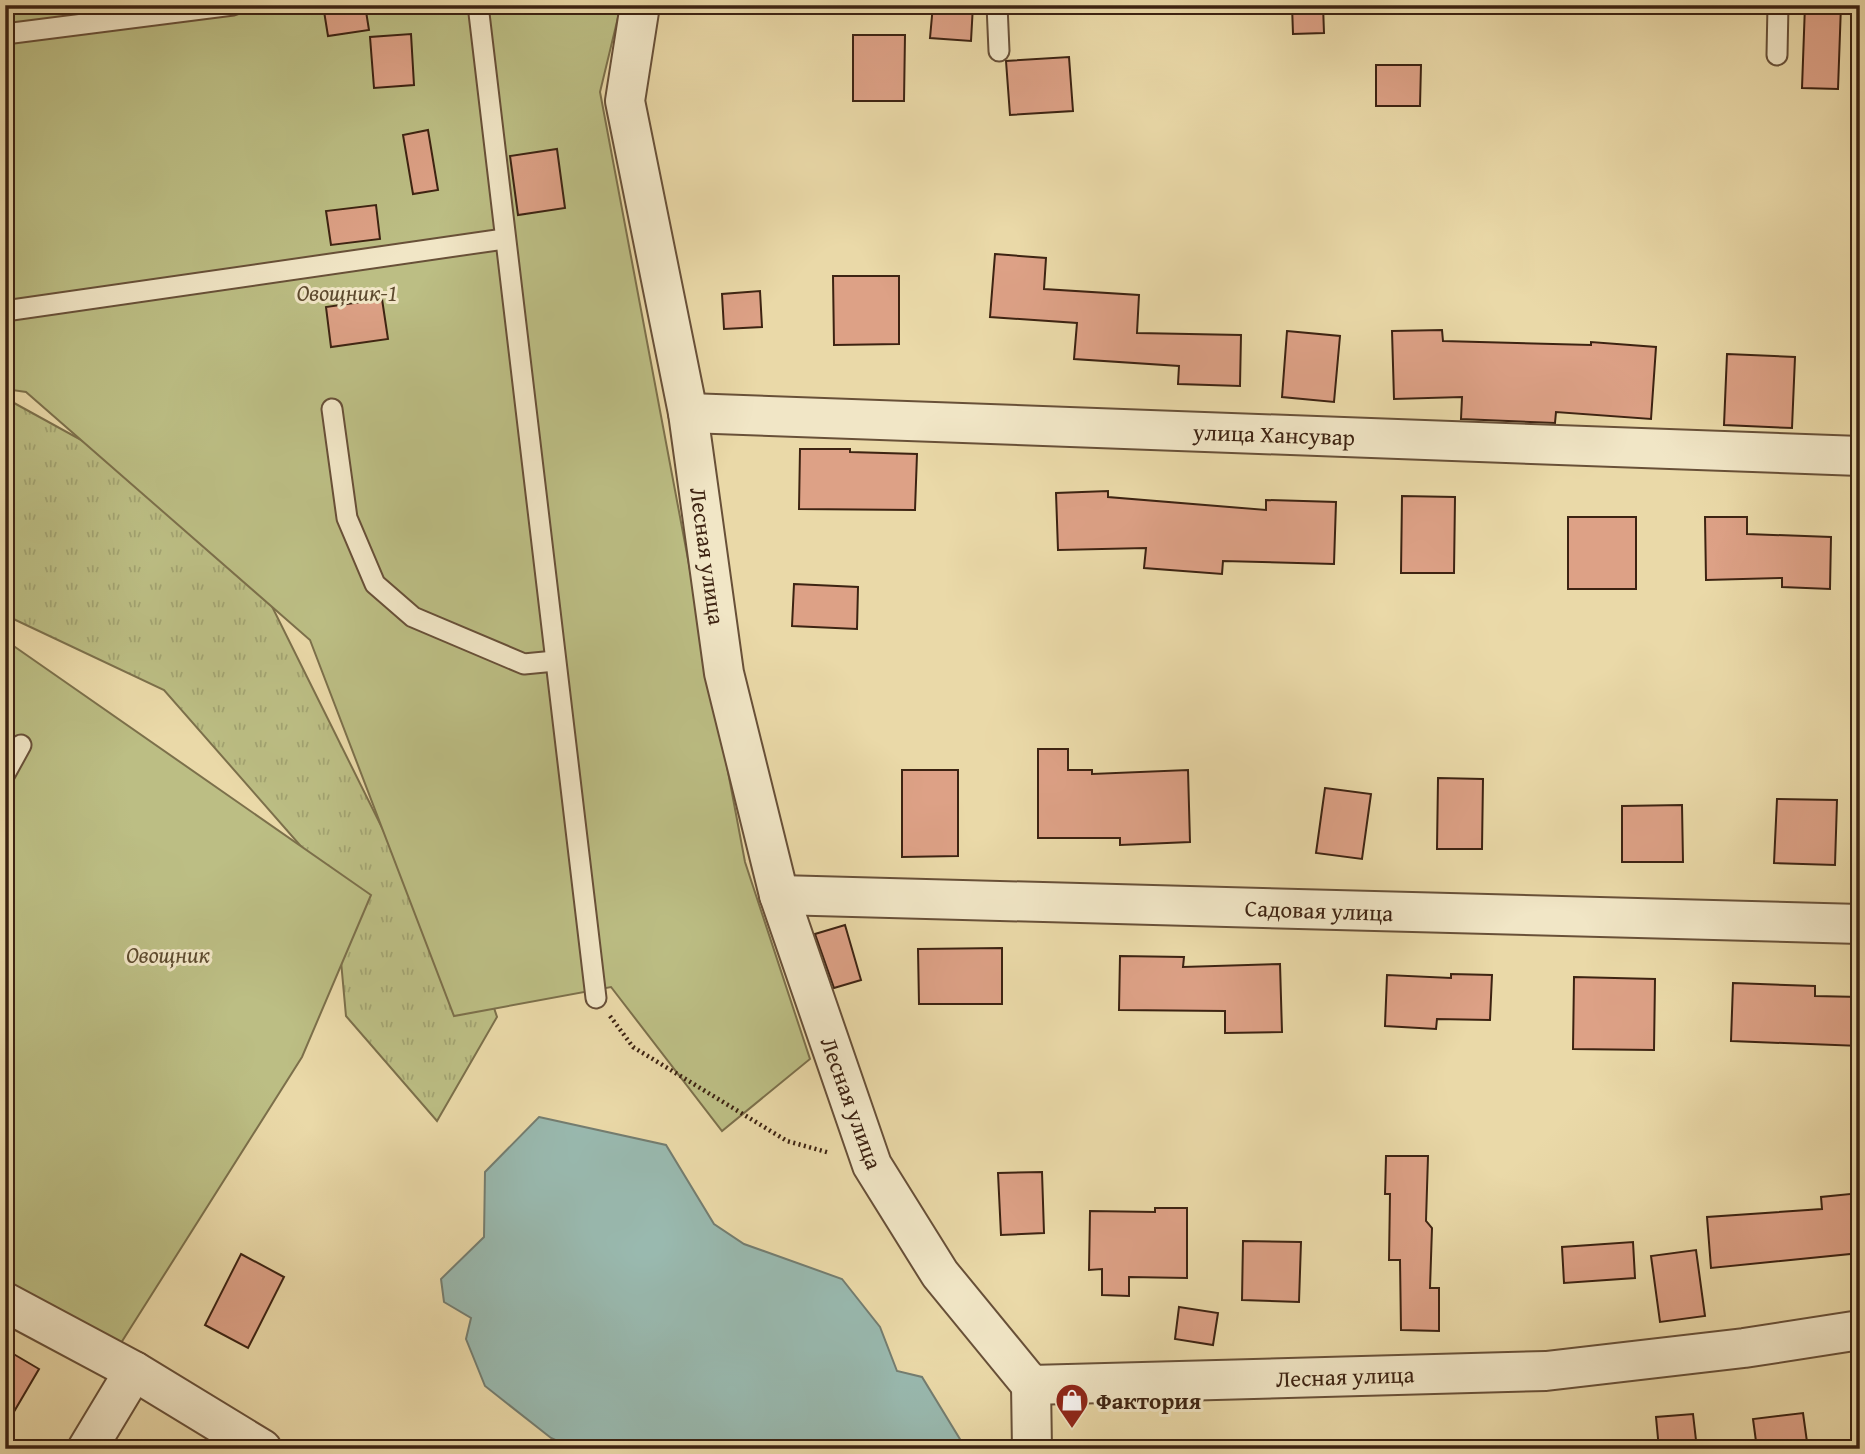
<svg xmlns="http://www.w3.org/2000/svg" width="1865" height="1454" viewBox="0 0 1865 1454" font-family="'Gentium Book Plus',serif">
  <defs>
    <pattern id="grass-tufts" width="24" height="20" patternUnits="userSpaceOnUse" patternTransform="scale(1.75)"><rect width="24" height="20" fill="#bcbe84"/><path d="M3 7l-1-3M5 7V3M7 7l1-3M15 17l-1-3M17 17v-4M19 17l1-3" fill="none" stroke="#a2a371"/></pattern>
  </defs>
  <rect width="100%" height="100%" fill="#ead9a8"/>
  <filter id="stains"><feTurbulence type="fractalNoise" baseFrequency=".00286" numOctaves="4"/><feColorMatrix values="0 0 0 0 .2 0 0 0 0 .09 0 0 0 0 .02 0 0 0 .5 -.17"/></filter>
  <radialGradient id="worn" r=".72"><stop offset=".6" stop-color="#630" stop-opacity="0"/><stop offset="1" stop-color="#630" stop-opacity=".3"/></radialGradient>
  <!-- grass -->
  <path fill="url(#grass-tufts)" stroke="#7c704b" stroke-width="2" d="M5 398 230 522 404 872 477 957 497 1017 437 1121 346 1016 334 884 164 690 5 615Z"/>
  <!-- green -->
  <g fill="#bcbe84" stroke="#7c704b" stroke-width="2">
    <path d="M5 5H621L600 92 745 862 810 1059 722 1131 611 987 454 1016 310 640 26 392 5 389Z"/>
    <path d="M5 640 371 895 302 1057 121 1343 5 1280Z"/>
  </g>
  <!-- water -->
  <path fill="#99b9af" stroke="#747d70" stroke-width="2" d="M539 1117 666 1145 714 1224 744 1244 842 1279 880 1327 897 1371 922 1377 966 1449H575L551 1438 485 1386 466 1339 471 1318 444 1302 441 1279 484 1237 485 1172Z"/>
  <!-- building -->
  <g fill="#dda186" stroke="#3d2312" stroke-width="2">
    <path d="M323 5H365L369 30 328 36Z"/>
    <path d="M933 5H973L971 41 930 38Z"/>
    <path d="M1292 5H1323L1324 33 1293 34Z"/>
    <path d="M1805 5H1841L1838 89 1802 88Z"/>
    <path d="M411 34 414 85 374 88 370 37Z"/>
    <path d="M853 35H905L904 101H853Z"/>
    <path d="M1069 57 1073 111 1010 115 1006 61Z"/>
    <path d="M1376 65H1421L1420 106H1376Z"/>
    <path d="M428 130 438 190 413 194 403 135Z"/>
    <path d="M557 149 565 208 518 215 510 156Z"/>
    <path d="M376 205 380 239 331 245 326 211Z"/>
    <path d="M995 254 1046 258 1044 289 1139 295 1137 333 1241 335 1240 386 1178 384 1179 366 1074 359 1077 323 990 317Z"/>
    <path d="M833 276H899V344L834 345Z"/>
    <path d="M760 291 762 327 724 329 722 294Z"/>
    <path d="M382 299 388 339 331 347 326 307Z"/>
    <path d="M1442 330 1443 341 1591 345V342L1656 347 1651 419 1556 412 1555 423 1461 419 1462 397 1394 399 1392 331Z"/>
    <path d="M1287 331 1340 336 1334 402 1282 397Z"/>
    <path d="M1727 354 1795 357 1792 428 1724 425Z"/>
    <path d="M800 449H850V452L917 454 915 510 799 509Z"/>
    <path d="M1108 491V497L1266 510V500L1336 502 1334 564 1223 561 1222 574 1144 568 1146 548 1058 550 1056 493Z"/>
    <path d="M1402 496 1455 497 1454 573H1401Z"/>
    <rect x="1568" y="517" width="68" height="72"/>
    <path d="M1705 517H1747V534L1831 537 1830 589 1782 587V578L1706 580Z"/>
    <path d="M794 584 858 587 857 629 792 626Z"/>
    <path d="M1038 749H1068V770H1092V774L1188 770 1190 842 1120 845V838H1038Z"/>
    <path d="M902 770H958V856L902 857Z"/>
    <path d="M1438 778 1483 779 1482 849H1437Z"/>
    <path d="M1325 788 1371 794 1362 859 1316 853Z"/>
    <path d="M1777 799 1837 800 1835 865 1774 863Z"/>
    <path d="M1682 805 1683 862H1622V806Z"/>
    <path d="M845 925 861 980 834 988 815 934Z"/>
    <path d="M1002 948V1004H919L918 949Z"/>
    <path d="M1120 956 1184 957 1183 967 1280 964 1282 1032 1225 1033V1011L1119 1010Z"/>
    <path d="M1451 974 1492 975 1490 1020 1437 1019 1436 1029 1385 1026 1387 975 1451 978Z"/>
    <path d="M1574 977 1655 979 1654 1050 1573 1049Z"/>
    <path d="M1733 983 1815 986V996L1860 997V1046L1731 1041Z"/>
    <path d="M1386 1156H1428L1426 1221 1432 1228 1430 1288H1439V1331L1401 1330 1400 1260H1389L1390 1194H1385Z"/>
    <path d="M1042 1172 1044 1233 1001 1235 998 1173Z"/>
    <path d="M1860 1193V1253L1711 1268 1707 1217 1822 1209 1821 1197Z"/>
    <path d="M1155 1208H1187V1278L1129 1277V1296L1102 1295V1269L1089 1270 1090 1211 1155 1212Z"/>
    <path d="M1243 1241 1301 1242 1299 1302 1242 1300Z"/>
    <path d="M1633 1242 1635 1278 1564 1283 1562 1247Z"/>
    <path d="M1696 1250 1705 1316 1660 1322 1651 1256Z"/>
    <path d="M241 1254 284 1277 248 1348 205 1325Z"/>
    <path d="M1179 1307 1218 1313 1213 1345 1175 1339Z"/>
    <path d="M5 1349 39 1369 5 1427Z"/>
    <path d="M1803 1413 1808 1449H1757L1753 1419Z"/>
    <path d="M1693 1414 1697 1449H1659L1656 1417Z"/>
  </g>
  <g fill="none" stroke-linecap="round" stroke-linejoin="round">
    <defs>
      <g id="lane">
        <path d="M478 5 596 998"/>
        <path d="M997 5 999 51"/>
        <path d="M5 34 233 5"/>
        <path d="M1777 55 1778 5"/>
        <path d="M5 311 504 239"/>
        <path d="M332 409 347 518 375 584 413 617 524 664 555 661"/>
        <path d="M5 774 21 745"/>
      </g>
      <g id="street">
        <path d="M640 5 625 101 688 413 724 673 779 895 872 1165 940 1274 1031 1385 1546 1371 1744 1348 1860 1330"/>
        <path d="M688 413 1860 456"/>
        <path d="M779 895 1860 924"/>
        <path d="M5 1302 134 1371 262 1449"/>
        <path d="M1031 1385 1032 1449"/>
        <path d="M87 1449 134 1371"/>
      </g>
    </defs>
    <!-- lane casing -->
    <use href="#lane" stroke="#685038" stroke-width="23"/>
    <!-- street casing -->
    <use href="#street" stroke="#685038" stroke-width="42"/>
    <!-- path -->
    <path stroke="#3d2312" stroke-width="4.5" stroke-dasharray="2 3.5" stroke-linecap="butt" d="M610 1016 633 1047 787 1141 830 1153"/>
    <!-- lane -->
    <use href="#lane" stroke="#f1e6c6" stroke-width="19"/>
    <!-- street -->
    <use href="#street" stroke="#f1e6c6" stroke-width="38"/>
  </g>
  <!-- icons -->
  <defs>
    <symbol id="shop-pin" viewBox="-11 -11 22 30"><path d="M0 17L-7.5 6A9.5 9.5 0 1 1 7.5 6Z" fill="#8f2418" stroke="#f1e6c6"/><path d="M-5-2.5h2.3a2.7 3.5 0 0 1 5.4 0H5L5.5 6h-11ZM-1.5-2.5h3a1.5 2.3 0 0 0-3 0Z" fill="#fff"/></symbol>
  </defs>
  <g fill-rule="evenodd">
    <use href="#shop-pin" x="1053" y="1381" width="38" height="52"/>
  </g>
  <g text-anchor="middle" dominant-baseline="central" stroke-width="6" stroke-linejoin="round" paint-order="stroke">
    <!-- park labels -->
    <g font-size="23" font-style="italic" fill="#5d4a2e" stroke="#f1e6c6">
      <text x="347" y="292">Овощник-1</text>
      <text x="168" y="954">Овощник</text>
    </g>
    <!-- street labels -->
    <g font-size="23" fill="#3d2312" stroke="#f1e6c6">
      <text transform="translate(1274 434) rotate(2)">улица Хансувар</text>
      <text transform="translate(708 556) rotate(82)">Лесная улица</text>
      <text transform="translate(1319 910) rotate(2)">Садовая улица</text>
      <text transform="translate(852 1103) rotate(70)">Лесная улица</text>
      <text transform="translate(1345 1376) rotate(-2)">Лесная улица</text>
    </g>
    <!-- poi labels -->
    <g font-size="23" font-weight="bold" fill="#3d2312" stroke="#f1e6c6" text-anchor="start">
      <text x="1096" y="1400">Фактория</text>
    </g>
  </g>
  <!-- margin -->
  <rect width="1865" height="1454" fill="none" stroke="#ead9a8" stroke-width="28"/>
  <rect x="7" y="7" width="1851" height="1440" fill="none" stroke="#3d2312" stroke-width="3.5"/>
  <rect x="14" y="14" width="1837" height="1426" fill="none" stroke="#3d2312" stroke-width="2"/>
  <rect width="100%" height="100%" filter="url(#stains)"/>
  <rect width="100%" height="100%" fill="url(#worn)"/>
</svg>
